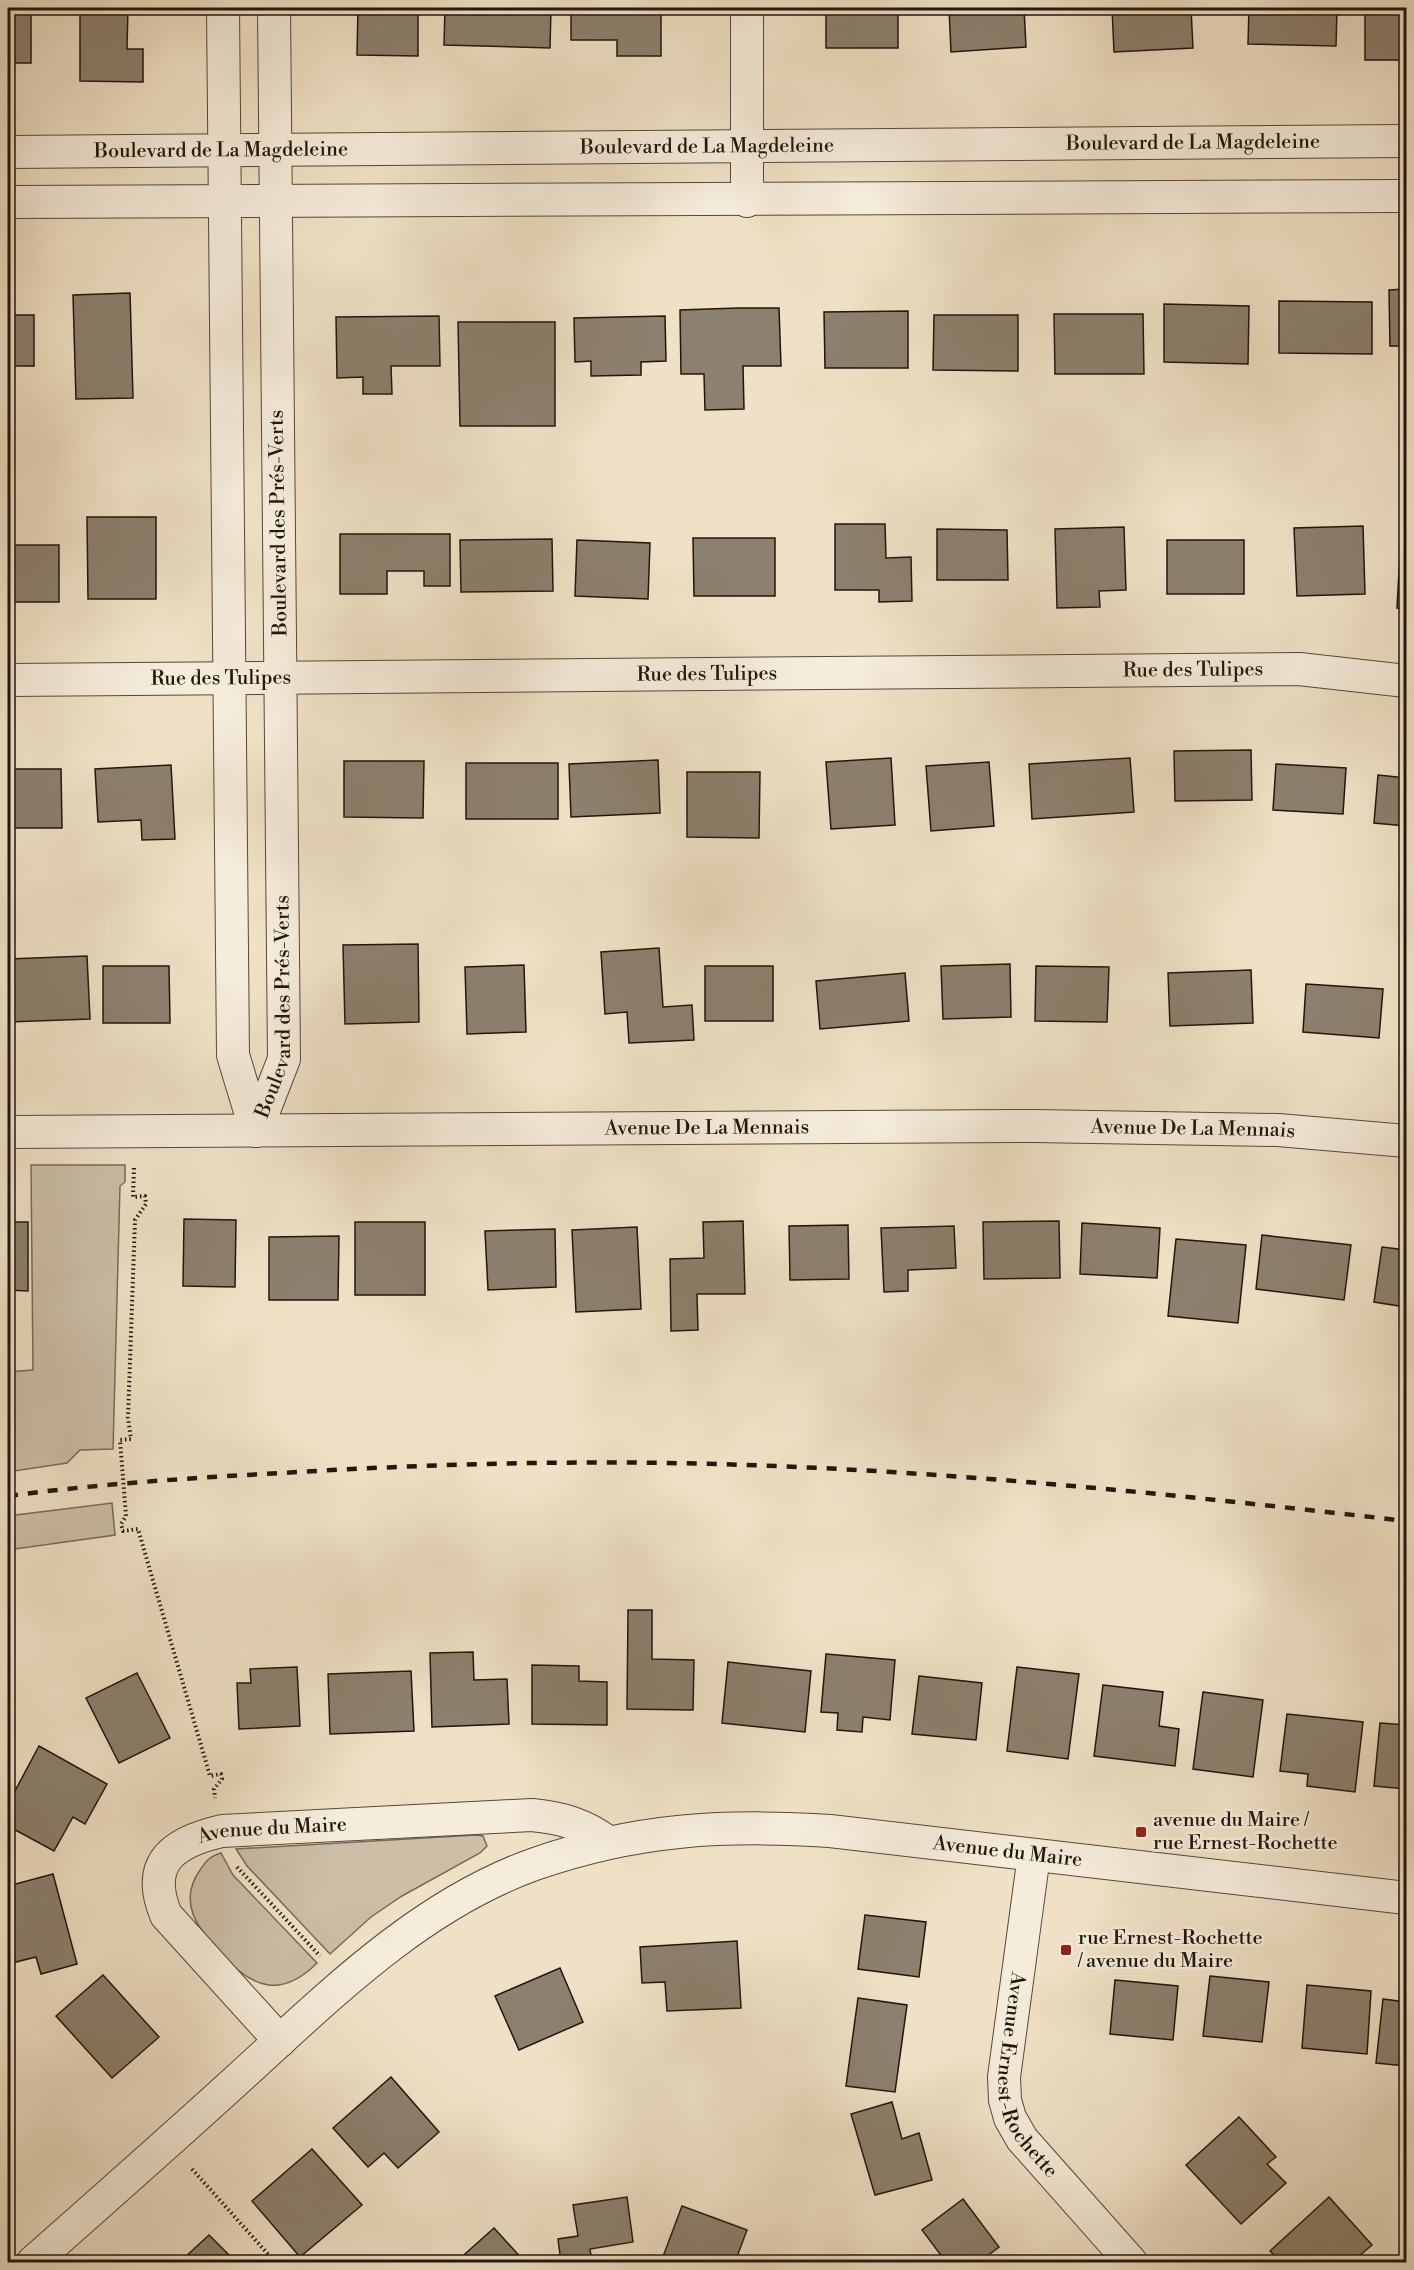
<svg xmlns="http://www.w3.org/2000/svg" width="1414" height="2270" viewBox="0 0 1414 2270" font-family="'Libre Bodoni',serif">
  <rect width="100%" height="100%" fill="#f0e1c6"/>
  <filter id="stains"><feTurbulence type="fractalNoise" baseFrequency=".00333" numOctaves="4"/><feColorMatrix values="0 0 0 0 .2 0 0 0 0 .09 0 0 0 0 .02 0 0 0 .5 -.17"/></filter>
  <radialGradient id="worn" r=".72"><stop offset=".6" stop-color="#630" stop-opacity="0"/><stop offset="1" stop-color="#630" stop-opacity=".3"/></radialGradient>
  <!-- green -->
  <g fill="#ccbea7" stroke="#766a5a" stroke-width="1.5">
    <path d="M31 1165H125V1182L120 1186 113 1449 80 1450 67 1463 8 1472V1372L33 1370Z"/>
    <path d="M112 1503 115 1535 8 1550V1516Z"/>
    <path d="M476 1835 483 1836 487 1846 480 1853 402 1896 371 1917 330 1954 247 1866 236 1849Z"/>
    <path d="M221 1853 233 1875 317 1963C281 1999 252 1988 221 1954 198 1928 177 1903 200 1870 206 1861 210 1856 221 1853Z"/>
  </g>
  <!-- building -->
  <g fill="#8c806e" stroke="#1f160e" stroke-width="1.5">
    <rect x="8" y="8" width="23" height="55"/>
    <path d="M80 8H128L127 49H143V82L80 81Z"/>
    <path d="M358 8H418V56L357 55Z"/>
    <path d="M445 8H551L550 48 444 45Z"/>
    <path d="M571 8H661V56H617V40H571Z"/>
    <rect x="826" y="8" width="72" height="40"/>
    <path d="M949 8H1024L1026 47 951 52Z"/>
    <path d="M1112 8H1191L1193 48 1114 52Z"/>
    <path d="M1249 8H1337L1336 46 1248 44Z"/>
    <rect x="1365" y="8" width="41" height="52"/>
    <path d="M1406 289V346H1390L1389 290Z"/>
    <path d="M130 293 133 398 76 399 73 295Z"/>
    <path d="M1279 301 1372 302V354L1279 353Z"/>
    <path d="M1164 304 1249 306 1248 364 1164 362Z"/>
    <path d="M738 308H779L781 366H743L744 409 705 410 704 374H681L680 310Z"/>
    <path d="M908 311V368H825L824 312Z"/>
    <path d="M1054 314H1143L1144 374H1055Z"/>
    <rect x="8" y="315" width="26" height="51"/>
    <path d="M934 315H1018V371L933 370Z"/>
    <path d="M439 316 440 366H391L392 394H363V377L337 378 336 317Z"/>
    <path d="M665 316 666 361 641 362V375L591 376V361L575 362 574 318Z"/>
    <path d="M458 322H555V426H460Z"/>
    <path d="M87 517H156V599H88Z"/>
    <path d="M835 524H885L886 558 911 557 912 601 879 602V590H835Z"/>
    <path d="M1363 526 1365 594 1297 596 1294 528Z"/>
    <path d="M1124 527 1126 590 1099 591 1100 607 1057 608 1055 529Z"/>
    <path d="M937 529 1007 530 1008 580H937Z"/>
    <path d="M340 534H450V586H424V571H387V594H340Z"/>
    <path d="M693 538H775V596H694Z"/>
    <path d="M552 539 553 591 461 592 460 540Z"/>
    <path d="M577 540 650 543 648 599 575 596Z"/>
    <rect x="1167" y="540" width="77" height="54"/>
    <rect x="8" y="545" width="51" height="57"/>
    <path d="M1400 552H1406V609L1397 608Z"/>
    <path d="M1251 750 1252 800 1175 801 1174 751Z"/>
    <path d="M891 758 895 825 831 829 826 762Z"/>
    <path d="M1130 758 1134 812 1032 819 1029 764Z"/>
    <path d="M658 760 660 813 571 817 569 764Z"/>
    <path d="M344 761H424L423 818 344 817Z"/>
    <path d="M989 762 994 826 931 831 926 766Z"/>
    <rect x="466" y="763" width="92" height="56"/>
    <path d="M1276 764 1346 768 1343 814 1273 810Z"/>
    <path d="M171 765 175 839 142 840 141 820 98 822 95 769Z"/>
    <path d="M8 769H61L62 828H8Z"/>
    <path d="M687 772H760L759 838 687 837Z"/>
    <path d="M1378 775 1406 778V826L1374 823Z"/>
    <path d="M418 944 419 1022 345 1024 343 945Z"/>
    <path d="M659 948 663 1007 692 1005 694 1040 629 1043 627 1012 605 1014 601 952Z"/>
    <path d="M87 956 90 1019 8 1022V959Z"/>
    <path d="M1010 964 1011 1017 943 1019 941 966Z"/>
    <path d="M524 965 526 1032 467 1034 465 967Z"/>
    <path d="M103 966H169L170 1023H103Z"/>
    <rect x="705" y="966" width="68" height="55"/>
    <path d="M1036 966 1109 967 1107 1022 1035 1021Z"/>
    <path d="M1251 970 1253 1023 1170 1026 1168 973Z"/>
    <path d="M905 973 909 1021 820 1029 816 981Z"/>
    <path d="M1306 984 1383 989 1379 1038 1303 1032Z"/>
    <path d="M184 1219 236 1220 235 1287 183 1286Z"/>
    <path d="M743 1221 745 1294H697L698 1330 671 1331 670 1259 704 1258 703 1222Z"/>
    <path d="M1059 1221 1060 1278 984 1279 983 1222Z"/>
    <path d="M8 1222H28V1291L8 1290Z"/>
    <rect x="355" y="1222" width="70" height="73"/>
    <path d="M1082 1223 1160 1228 1157 1278 1080 1274Z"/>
    <path d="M848 1225 849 1279 790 1280 789 1226Z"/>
    <path d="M954 1226 956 1268 908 1270V1291L884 1292 881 1228Z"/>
    <path d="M637 1227 641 1309 576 1312 572 1230Z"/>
    <path d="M555 1229 556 1287 488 1290 485 1231Z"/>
    <path d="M1262 1235 1351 1245 1344 1300 1256 1289Z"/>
    <path d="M339 1236 338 1300H269V1237Z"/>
    <path d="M1176 1239 1246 1245 1238 1323 1168 1316Z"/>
    <path d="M1382 1247 1406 1250V1307L1374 1302Z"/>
    <path d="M628 1610H652V1659L694 1660 693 1710 627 1709Z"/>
    <path d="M473 1652 474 1680 507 1679 509 1724 432 1727 430 1653Z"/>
    <path d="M826 1654 895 1660 890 1720 863 1717 862 1732 837 1730 838 1713 821 1712Z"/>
    <path d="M728 1662 811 1671 805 1732 722 1723Z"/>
    <path d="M532 1665 579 1666V1681L607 1682V1725L532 1724Z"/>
    <path d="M297 1667 300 1726 239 1729 237 1683H251L250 1669Z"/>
    <path d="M1017 1667 1079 1674 1068 1759 1007 1751Z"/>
    <path d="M411 1671 414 1731 330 1734 328 1674Z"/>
    <path d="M137 1673 170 1738 119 1763 86 1698Z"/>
    <path d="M919 1676 982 1683 976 1740 912 1734Z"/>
    <path d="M1103 1685 1163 1692 1159 1726 1179 1729 1175 1766 1094 1756Z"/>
    <path d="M1203 1692 1263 1700 1253 1777 1193 1769Z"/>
    <path d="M1287 1714 1363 1722 1355 1792 1307 1786 1308 1774 1280 1771Z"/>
    <path d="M1380 1723 1406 1725V1789L1374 1786Z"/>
    <path d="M39 1746 107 1784 85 1824 73 1817 54 1851 8 1826V1804Z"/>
    <path d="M53 1874 77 1964 41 1974 36 1957 12 1963 8 1947V1886Z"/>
    <path d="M865 1915 926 1922 919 1977 858 1969Z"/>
    <path d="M737 1941 741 2008 667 2011 665 1982 642 1983 640 1947Z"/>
    <path d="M560 1968 583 2022 519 2050 495 1996Z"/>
    <path d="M103 1975 159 2037 112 2078 56 2016Z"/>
    <path d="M1210 1976 1269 1982 1262 2042 1203 2036Z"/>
    <path d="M1115 1980 1178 1986 1173 2040 1110 2034Z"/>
    <path d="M1307 1985 1371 1991 1367 2054 1302 2048Z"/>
    <path d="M858 1998 907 2005 895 2092 846 2086Z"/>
    <path d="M1383 1999 1406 2002V2066L1376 2063Z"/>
    <path d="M391 2077 439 2132 398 2168 384 2153 368 2167 333 2128Z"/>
    <path d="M892 2102 902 2139 919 2133 932 2180 875 2195 851 2114Z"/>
    <path d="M1239 2117 1276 2157 1267 2164 1286 2183 1241 2224 1186 2165Z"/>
    <path d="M312 2149 362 2205 300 2257 252 2201Z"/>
    <path d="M627 2197 633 2242 590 2249 592 2262H561L558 2239 578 2236 573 2205Z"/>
    <path d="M1329 2197 1372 2245 1352 2262H1281L1270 2251Z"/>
    <path d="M963 2199 999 2247 979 2262H946L922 2230Z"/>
    <path d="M682 2206 747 2230 735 2262H661Z"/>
    <path d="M494 2228 525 2262H456Z"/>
    <path d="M209 2235 236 2262H180L183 2259Z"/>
  </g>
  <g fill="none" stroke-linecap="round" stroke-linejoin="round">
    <defs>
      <g id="street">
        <path d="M223 8 233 1055 256 1131"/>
        <path d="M747 8V201"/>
        <path id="s1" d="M8 152 1406 141"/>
        <path d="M8 202 1406 196"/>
        <path id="s2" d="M8 680 1299 669 1406 681"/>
        <path id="s3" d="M256 1131 284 1059 274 8"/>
        <path id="s4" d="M8 1132 1034 1126 1278 1130 1406 1141"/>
        <path id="s5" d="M1034 1855 1004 2077 1005 2100 1010 2118 1022 2139 1131 2262"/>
        <path id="s6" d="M280 2041 166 1915C144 1862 174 1842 222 1831L532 1815C562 1818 583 1824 608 1842"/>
        <path id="s7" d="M33 2262C101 2202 170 2141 238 2079 327 1998 419 1905 535 1864 635 1829 725 1824 830 1831L1406 1898"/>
      </g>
    </defs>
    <!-- street casing -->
    <use href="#street" stroke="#53493c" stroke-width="34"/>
    <!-- path -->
    <g stroke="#1f160e" stroke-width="4" stroke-dasharray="1.5 3" stroke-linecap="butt">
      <path d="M134 1168 133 1197 145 1196 146 1204 135 1220 128 1418 131 1439 120 1440 126 1516 121 1524 123 1531 138 1529 210 1776 221 1774 222 1779 214 1789 215 1798"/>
      <path d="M237 1867 320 1956"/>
      <path d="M192 2169 275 2262"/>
    </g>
    <!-- street -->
    <use href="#street" stroke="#f5ecda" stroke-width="32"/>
    <!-- rail -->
    <path stroke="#1f160e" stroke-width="4.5" stroke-dasharray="10 10" stroke-linecap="butt" d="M8 1496C98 1484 190 1478 281 1473 410 1465 540 1461 669 1463 916 1467 1162 1493 1406 1521"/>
  </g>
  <!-- markers -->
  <g fill="#8f2418" stroke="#f5ecda" stroke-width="2">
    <rect x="1135" y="1826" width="12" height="12" rx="3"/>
    <rect x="1060" y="1944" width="12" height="12" rx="3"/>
  </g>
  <g text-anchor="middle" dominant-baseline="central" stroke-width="5" stroke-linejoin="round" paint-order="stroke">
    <!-- street labels -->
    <g font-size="20" fill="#1f160e" stroke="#f5ecda">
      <text stroke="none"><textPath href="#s1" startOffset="1185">Boulevard de La Magdeleine</textPath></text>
      <text stroke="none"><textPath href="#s1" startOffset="699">Boulevard de La Magdeleine</textPath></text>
      <text stroke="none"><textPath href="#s1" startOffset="213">Boulevard de La Magdeleine</textPath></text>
      <text transform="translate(279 523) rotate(-91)">Boulevard des Prés-Verts</text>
      <text stroke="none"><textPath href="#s2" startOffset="1185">Rue des Tulipes</textPath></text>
      <text stroke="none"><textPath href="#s2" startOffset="699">Rue des Tulipes</textPath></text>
      <text stroke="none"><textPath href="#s2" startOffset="213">Rue des Tulipes</textPath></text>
      <text stroke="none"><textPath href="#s3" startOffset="128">Boulevard des Prés-Verts</textPath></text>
      <text stroke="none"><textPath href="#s4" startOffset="699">Avenue De La Mennais</textPath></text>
      <text stroke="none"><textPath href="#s4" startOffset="1185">Avenue De La Mennais</textPath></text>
      <text stroke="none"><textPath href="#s6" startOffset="342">Avenue du Maire</textPath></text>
      <text stroke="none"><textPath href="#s7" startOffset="1122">Avenue du Maire</textPath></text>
      <text stroke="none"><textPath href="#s5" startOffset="228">Avenue Ernest-Rochette</textPath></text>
    </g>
    <!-- poi labels -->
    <g font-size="20" fill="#1f160e" stroke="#f5ecda" text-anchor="start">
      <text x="1153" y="1820">avenue du Maire /<tspan x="1153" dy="23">rue Ernest-Rochette</tspan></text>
      <text x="1078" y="1938">rue Ernest-Rochette<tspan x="1078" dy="23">/ avenue du Maire</tspan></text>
    </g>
  </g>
  <!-- margin -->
  <rect width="1414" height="2270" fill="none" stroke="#f0e1c6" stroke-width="30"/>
  <rect x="9" y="9" width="1396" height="2252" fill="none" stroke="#1f160e" stroke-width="3"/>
  <rect x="15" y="15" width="1384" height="2240" fill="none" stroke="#1f160e" stroke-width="1.5"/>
  <rect width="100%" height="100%" filter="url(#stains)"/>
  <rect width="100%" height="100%" fill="url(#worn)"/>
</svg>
